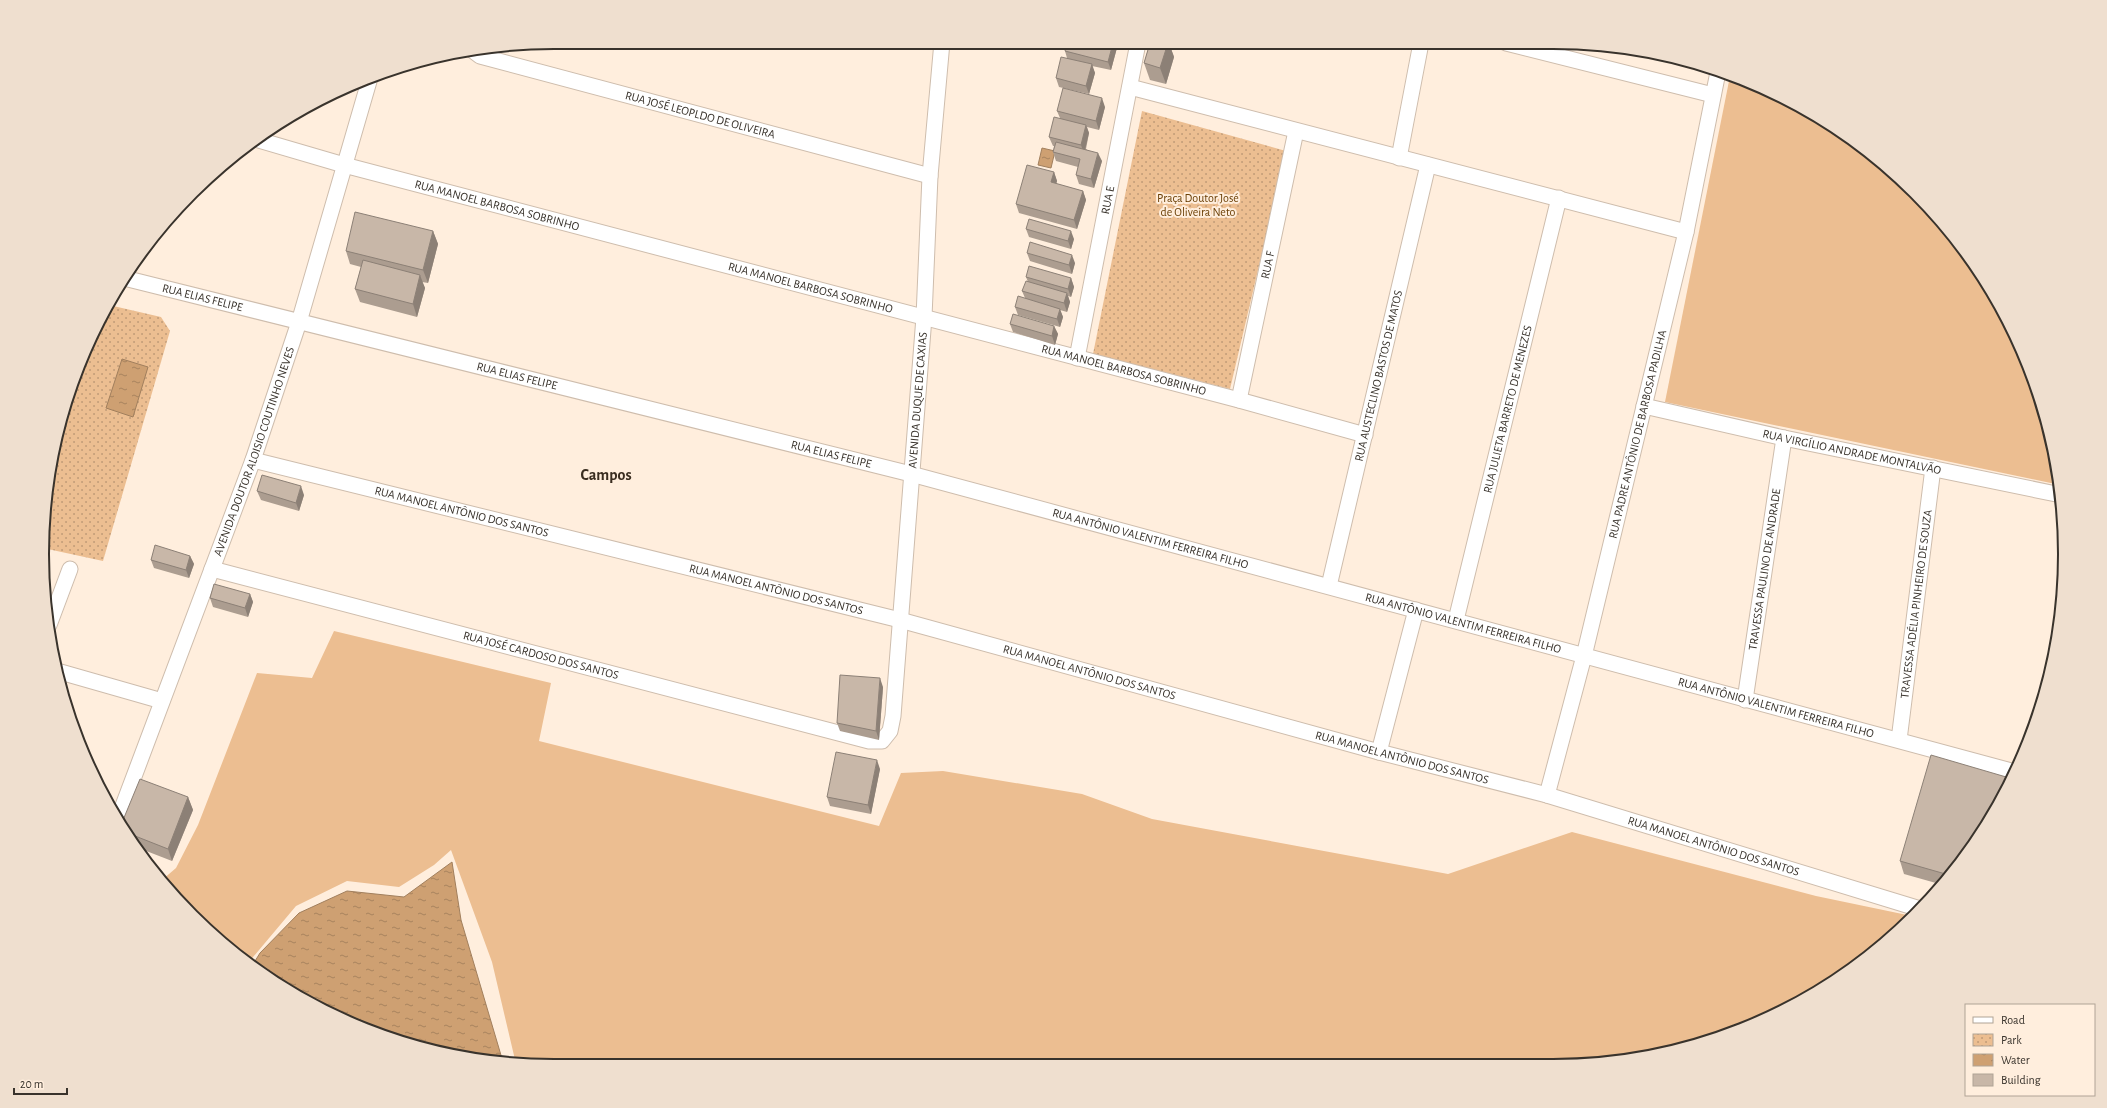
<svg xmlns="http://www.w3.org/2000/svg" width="2107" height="1108" viewBox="0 0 2107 1108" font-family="'Alegreya Sans',sans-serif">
  <defs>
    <pattern id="park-dots" width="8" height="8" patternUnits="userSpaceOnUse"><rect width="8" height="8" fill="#ecbe91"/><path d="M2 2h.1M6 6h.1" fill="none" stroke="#c09b77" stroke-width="1.8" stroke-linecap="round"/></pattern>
    <pattern id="water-ripples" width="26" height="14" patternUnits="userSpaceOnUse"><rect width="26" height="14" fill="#cea072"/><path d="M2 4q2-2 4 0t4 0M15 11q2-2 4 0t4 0" fill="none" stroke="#a8835e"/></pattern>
  </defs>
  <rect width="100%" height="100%" fill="#fed"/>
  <!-- green -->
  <g fill="#ecbe91">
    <path d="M1730 76 1780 95 1865 148 1938 217 1997 298 2038 390 2060 485 1665 402Z"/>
    <path d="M334 631 551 683 539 741 879 826 901 773 943 771 1082 794 1152 819 1448 874 1572 832 1816 896 1912 916 1865 960 1749 1027 1620 1062 516 1064 492 962 451 850 434 865 399 887 347 881 296 906 248 963 192 916 162 880 176 868 198 825 257 673 312 678Z"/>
  </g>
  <!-- park -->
  <g fill="url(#park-dots)">
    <path d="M1142 111 1286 151 1230 389 1093 354Z"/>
    <path d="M109 305 161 317 170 331 103 561 43 548C43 488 58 415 81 358 88 340 100 322 109 305Z"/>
  </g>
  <!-- water -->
  <g fill="url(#water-ripples)" stroke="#a17f5d">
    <path d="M1042 148 1055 151 1051 168 1038 165Z"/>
    <path d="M122 359 148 367 133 417 106 408Z"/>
    <path d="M452 862 461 920 503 1062 421 1048 327 1013 252 966 260 953 299 913 347 891 404 897Z"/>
  </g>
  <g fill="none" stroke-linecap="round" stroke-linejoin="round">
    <defs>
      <g id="minor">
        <path d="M1506 43 1713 95"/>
        <path id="s1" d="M472 50 480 56 930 176"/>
        <path d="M1130 87 1686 232"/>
        <path id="s2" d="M255 139 344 165 1239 400 1365 435"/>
        <path d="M1399 158 1421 43"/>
        <path id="s3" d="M124 278 911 474 2015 772"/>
        <path id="s4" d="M1077 358 1138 43"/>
        <path id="s5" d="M1239 400 1296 131"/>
        <path id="s6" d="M1644 406 1784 438 2061 495"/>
        <path id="s7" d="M253 460 900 620 1379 752 1547 795 1920 909"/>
        <path id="s8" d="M212 569 869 741H882L890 731 893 716 924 317 930 176 942 42"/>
        <path id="s9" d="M1329 586 1428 165"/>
        <path id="s10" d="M1456 620 1559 198"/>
        <path d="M49 625 70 569"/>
        <path d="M57 671 162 701"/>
        <path id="s11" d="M1745 700 1784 438"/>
        <path id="s12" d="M1899 740 1933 468"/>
        <path d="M1379 752 1416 610"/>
        <path id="s13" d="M1547 795 1584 656 1686 232 1718 72"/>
        <path id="s14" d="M118 819 253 460 299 322 370 78"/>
      </g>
    </defs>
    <!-- minor casing -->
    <use href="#minor" stroke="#cebdad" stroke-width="17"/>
    <!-- minor -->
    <use href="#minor" stroke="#fff" stroke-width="15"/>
  </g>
  <!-- wall -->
  <g fill="#ac9d90">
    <path d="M1067 43H1118V44L1111 70 1092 66 1095 73 1089 94 1059 87 1056 78 1067 58 1065 51Z"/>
    <path d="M1150 43H1169L1174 57 1166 84 1150 80 1144 63Z"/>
    <path d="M1105 107 1099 130 1087 127 1089 133 1086 149 1102 161 1094 188 1079 184 1076 175 1078 167 1056 161 1053 152 1054 146H1053L1049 137 1060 118 1057 111Z"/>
    <path d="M1054 172 1057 181 1056 184 1083 191 1086 200 1077 229 1019 213 1016 204Z"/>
    <path d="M1026 229 1074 239 1071 249 1029 237Z"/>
    <path d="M433 231 438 244 428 283 422 282 425 288 417 317 360 302 355 289 361 267 350 264 346 251Z"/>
    <path d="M1027 253 1075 263 1072 274 1030 261Z"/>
    <path d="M1026 277 1071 278 1074 287 1071 297 1068 296 1070 302 1067 312 1060 310 1063 317 1060 327 1018 315 1015 307 1025 298 1022 291 1028 282Z"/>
    <path d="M1010 324 1054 326 1058 334 1055 345 1013 332Z"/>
    <path d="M257 491 304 495 299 511 261 500Z"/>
    <path d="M190 556 194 564 189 578 154 568 151 560Z"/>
    <path d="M250 594 253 602 248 617 213 607 210 598Z"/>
    <path d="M883 687 879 740 840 731 837 723Z"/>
    <path d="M880 769 871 814 830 806 827 797Z"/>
    <path d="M2012 781 1943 885 1904 874 1900 861Z"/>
    <path d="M188 797 193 810 172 861 136 847 128 839 121 825Z"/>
  </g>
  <!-- shaded-wall -->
  <g fill="#8c8076">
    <path d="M1113 43H1118V44L1111 70 1108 62Z"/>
    <path d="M1168 43H1169L1174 57 1166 84 1160 68Z"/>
    <path d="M1092 64 1095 73 1089 94 1086 86Z"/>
    <path d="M1102 98 1105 107 1099 130 1096 121Z"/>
    <path d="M1086 125 1089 133 1084 154 1081 145Z"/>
    <path d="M1098 153 1102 161 1094 188 1091 179Z"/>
    <path d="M1054 172 1057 181 1054 191 1051 182Z"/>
    <path d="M1083 191 1086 200 1077 229 1074 220Z"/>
    <path d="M433 231 438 244 428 283 423 270Z"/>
    <path d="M1071 231 1074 239 1071 249 1068 241Z"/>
    <path d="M1072 255 1075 263 1072 274 1069 265Z"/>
    <path d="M420 275 425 288 417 317 413 304Z"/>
    <path d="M1071 278 1074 287 1071 297 1068 289Z"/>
    <path d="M1067 293 1070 302 1067 312 1064 303Z"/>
    <path d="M1060 309 1063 317 1060 327 1057 319Z"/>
    <path d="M1054 326 1058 334 1055 345 1052 336Z"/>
    <path d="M301 486 304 495 299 511 296 503Z"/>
    <path d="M190 556 194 564 189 578 186 570Z"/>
    <path d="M250 594 253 602 248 617 245 608Z"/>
    <path d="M880 678 883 687 879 740 876 731Z"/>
    <path d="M877 760 880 769 871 814 868 805Z"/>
    <path d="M188 797 193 810 172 861 168 849Z"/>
  </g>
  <!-- building -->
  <g fill="#c8b7a8" stroke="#8c8076">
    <path d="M1067 43H1113L1108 62 1065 51Z"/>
    <path d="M1150 43H1168L1160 68 1144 63Z"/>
    <path d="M1061 57 1092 64 1086 86 1056 78Z"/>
    <path d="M1063 88 1102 98 1096 121 1057 111Z"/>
    <path d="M1054 117 1086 125 1081 145 1049 137Z"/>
    <path d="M1056 142 1098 153 1091 179 1076 175 1080 159 1053 152Z"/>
    <path d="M1027 165 1054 172 1051 182 1083 191 1074 220 1016 204Z"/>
    <path d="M355 212 433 231 423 270 346 251Z"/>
    <path d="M1029 219 1071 231 1068 241 1026 229Z"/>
    <path d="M1030 242 1072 255 1069 265 1027 253Z"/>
    <path d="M363 260 420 275 413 304 355 289Z"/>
    <path d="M1029 266 1071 278 1068 289 1026 277Z"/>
    <path d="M1026 281 1067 293 1064 303 1022 291Z"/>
    <path d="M1018 296 1060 309 1057 319 1015 307Z"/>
    <path d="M1013 314 1054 326 1052 336 1010 324Z"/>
    <path d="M262 475 301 486 296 503 257 491Z"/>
    <path d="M155 545 190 556 186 570 151 560Z"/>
    <path d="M214 584 250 594 245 608 210 598Z"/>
    <path d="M840 675 880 678 876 731 837 723Z"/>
    <path d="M836 752 877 760 868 805 827 797Z"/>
    <path d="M1931 755 2013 779 1949 875 1900 861Z"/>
    <path d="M140 779 188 797 168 849 125 832 121 825Z"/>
  </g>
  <g text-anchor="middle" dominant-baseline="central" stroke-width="4" stroke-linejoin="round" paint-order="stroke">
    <!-- street labels -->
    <g font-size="12" fill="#39332c" stroke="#fed">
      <text stroke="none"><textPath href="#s1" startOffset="238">RUA JOSÉ LEOPLDO DE OLIVEIRA</textPath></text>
      <text stroke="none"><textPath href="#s4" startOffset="161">RUA E</textPath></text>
      <text stroke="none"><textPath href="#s2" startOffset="251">RUA MANOEL BARBOSA SOBRINHO</textPath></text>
      <text stroke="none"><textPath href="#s5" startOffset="138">RUA F</textPath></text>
      <text stroke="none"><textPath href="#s2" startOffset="575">RUA MANOEL BARBOSA SOBRINHO</textPath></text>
      <text stroke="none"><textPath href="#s3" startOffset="81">RUA ELIAS FELIPE</textPath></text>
      <text stroke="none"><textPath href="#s2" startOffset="899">RUA MANOEL BARBOSA SOBRINHO</textPath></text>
      <text stroke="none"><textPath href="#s3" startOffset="405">RUA ELIAS FELIPE</textPath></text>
      <text stroke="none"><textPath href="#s9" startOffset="216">RUA AUSTECLINO BASTOS DE MATOS</textPath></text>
      <text stroke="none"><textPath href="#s8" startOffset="1037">AVENIDA DUQUE DE CAXIAS</textPath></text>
      <text stroke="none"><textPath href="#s10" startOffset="217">RUA JULIETA BARRETO DE MENEZES</textPath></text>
      <text stroke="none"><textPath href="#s13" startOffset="372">RUA PADRE ANTÔNIO DE BARBOSA PADILHA</textPath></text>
      <text stroke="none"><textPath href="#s14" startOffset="392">AVENIDA DOUTOR ALOISIO COUTINHO NEVES</textPath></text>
      <text stroke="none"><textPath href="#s6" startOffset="213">RUA VIRGÍLIO ANDRADE MONTALVÃO</textPath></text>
      <text stroke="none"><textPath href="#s3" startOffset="729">RUA ELIAS FELIPE</textPath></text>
      <text stroke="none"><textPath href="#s7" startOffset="215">RUA MANOEL ANTÔNIO DOS SANTOS</textPath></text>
      <text stroke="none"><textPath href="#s3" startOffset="1059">RUA ANTÔNIO VALENTIM FERREIRA FILHO</textPath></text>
      <text stroke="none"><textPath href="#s11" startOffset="132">TRAVESSA PAULINO DE ANDRADE</textPath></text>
      <text stroke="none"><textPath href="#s7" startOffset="539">RUA MANOEL ANTÔNIO DOS SANTOS</textPath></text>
      <text stroke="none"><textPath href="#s12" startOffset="137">TRAVESSA ADÉLIA PINHEIRO DE SOUZA</textPath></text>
      <text stroke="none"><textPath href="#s3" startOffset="1383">RUA ANTÔNIO VALENTIM FERREIRA FILHO</textPath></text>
      <text stroke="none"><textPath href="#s8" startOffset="340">RUA JOSÉ CARDOSO DOS SANTOS</textPath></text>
      <text stroke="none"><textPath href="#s7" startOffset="863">RUA MANOEL ANTÔNIO DOS SANTOS</textPath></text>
      <text stroke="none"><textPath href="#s3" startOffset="1707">RUA ANTÔNIO VALENTIM FERREIRA FILHO</textPath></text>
      <text stroke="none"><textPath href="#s7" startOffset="1187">RUA MANOEL ANTÔNIO DOS SANTOS</textPath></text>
      <text stroke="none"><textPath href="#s7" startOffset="1511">RUA MANOEL ANTÔNIO DOS SANTOS</textPath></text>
    </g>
    <!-- park labels -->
    <g font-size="12" fill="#6b3f05" stroke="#fed">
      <text x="1198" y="198">Praça Doutor José<tspan x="1198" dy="14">de Oliveira Neto</tspan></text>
    </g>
    <!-- district labels -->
    <g font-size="16" font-weight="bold" fill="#3a2d20" stroke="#fed">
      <text x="606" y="475">Campos</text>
    </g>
  </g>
  <!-- crop -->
  <path d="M0 0H2107V1108H0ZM554 49H1553A505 505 0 0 1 2058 554V554A505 505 0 0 1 1553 1059H554A505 505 0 0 1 49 554V554A505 505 0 0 1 554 49Z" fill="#efdfcf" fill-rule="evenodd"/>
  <path fill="none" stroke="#39332c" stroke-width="2" d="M554 49H1553A505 505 0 0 1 2058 554V554A505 505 0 0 1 1553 1059H554A505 505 0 0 1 49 554V554A505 505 0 0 1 554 49Z"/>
  <!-- legend -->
  <rect x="1965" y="1004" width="130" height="92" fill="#ffeedd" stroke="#b0a396"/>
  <rect x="1973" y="1017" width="20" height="6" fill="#ffffff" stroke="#b0a396"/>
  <text x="2001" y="1024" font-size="12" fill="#39332c">Road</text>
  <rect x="1973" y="1034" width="20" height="12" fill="url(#park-dots)" stroke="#b0a396"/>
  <text x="2001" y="1044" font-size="12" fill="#39332c">Park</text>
  <rect x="1973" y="1054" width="20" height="12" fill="url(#water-ripples)" stroke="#b0a396"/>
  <text x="2001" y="1064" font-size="12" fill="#39332c">Water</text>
  <rect x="1973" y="1074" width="20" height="12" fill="#c8b7a8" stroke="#b0a396"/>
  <text x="2001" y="1084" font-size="12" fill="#39332c">Building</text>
  <!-- scale -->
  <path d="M14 1088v6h53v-6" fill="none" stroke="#39332c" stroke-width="2"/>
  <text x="20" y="1088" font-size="12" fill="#39332c" stroke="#ffeedd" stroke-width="3" paint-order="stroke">20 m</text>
</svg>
